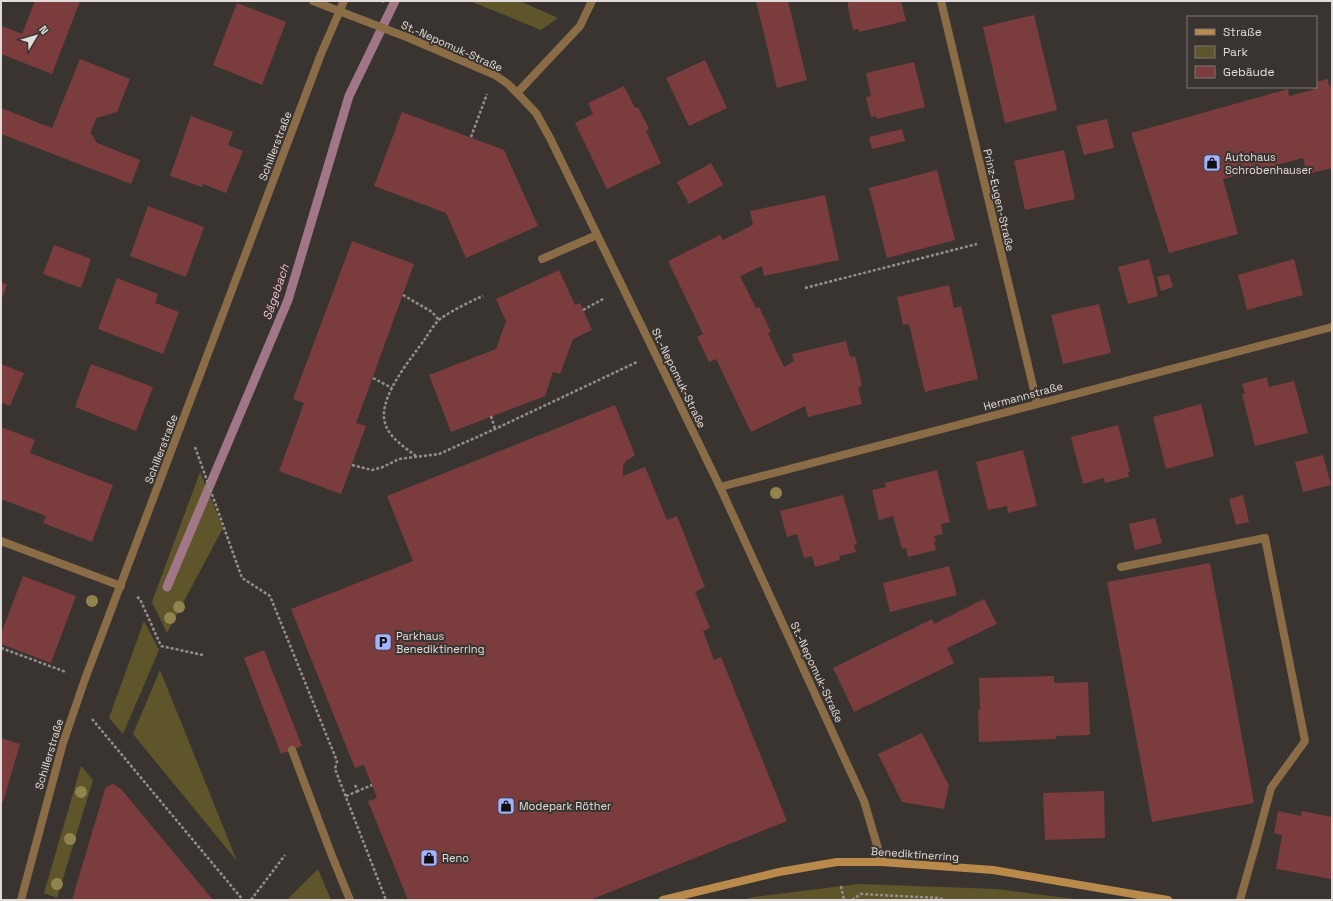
<svg xmlns="http://www.w3.org/2000/svg" width="1333" height="901" viewBox="0 0 1333 901" font-family="'Space Grotesk',sans-serif">
  <rect width="100%" height="100%" fill="#3a3430"/>
  <!-- green -->
  <g fill="#5e552a">
    <path d="M470 1H520L558 18 541 30Z"/>
    <path d="M200 472 223 528 167 633 152 602Z"/>
    <path d="M144 621 159 650 123 734 109 718Z"/>
    <path d="M160 670 237 861 133 734Z"/>
    <path d="M81 766 93 780 57 898 44 893Z"/>
    <path d="M318 869 331 900H287Z"/>
    <path d="M859 884 997 889 1082 900H743L753 897Z"/>
  </g>
  <g fill="none" stroke-linecap="round" stroke-linejoin="round">
    <!-- stream -->
    <path stroke="#a17687" stroke-width="9" d="M167 587 288 300 349 96 395 1"/>
  </g>
  <!-- building -->
  <g fill="#7a3c3d">
    <path d="M35 1H80L52 74 1 54V32L3 26 22 34Z"/>
    <path d="M756 1H788L807 80 777 88Z"/>
    <path d="M848 1H901L906 21 859 32 858 29 853 30 848 7Z"/>
    <path d="M237 3 286 22 262 85 213 65Z"/>
    <path d="M1034 15 1057 110 1005 123 983 27Z"/>
    <path d="M80 59 130 79 117 112 96 118 90 134 92 135 97 143 140 160 131 184 1 134V108L52 128Z"/>
    <path d="M705 60 727 108 689 126 666 78Z"/>
    <path d="M914 62 925 107 877 119 876 116 871 117 866 97 871 96 866 73Z"/>
    <path d="M1328 79 1329 86 1332 85V168L1307 174 1303 158 1223 179 1238 234 1169 253 1131 133 1288 89 1289 96 1313 90 1312 87H1316V82Z"/>
    <path d="M624 86 635 108 638 107 649 129 646 131 661 163 607 189 575 123 593 114 588 103Z"/>
    <path d="M402 112 504 150 538 226 466 258 446 213 374 186Z"/>
    <path d="M191 116 233 132 228 145 243 151 226 193 203 184 202 187 170 176Z"/>
    <path d="M1107 119 1114 148 1084 155 1076 126Z"/>
    <path d="M902 129 905 141 872 149 869 137Z"/>
    <path d="M1064 150 1075 199 1025 210 1014 161Z"/>
    <path d="M711 163 723 185 689 204 677 182Z"/>
    <path d="M937 170 955 240 887 258 869 188Z"/>
    <path d="M825 195 839 260 764 276 762 266 740 276 756 308 759 307 771 332 768 333 784 367 794 361 792 354 846 341 850 357 855 356 862 386 858 387 862 404 808 417 805 406 751 432 716 359 709 362 697 337 703 334 668 261 720 235 723 240 753 225 750 211Z"/>
    <path d="M148 206 204 227 186 277 130 256Z"/>
    <path d="M352 241 414 264 356 423 366 426 341 494 279 471 304 403 293 399Z"/>
    <path d="M54 245 91 259 81 288 43 274Z"/>
    <path d="M1149 259 1158 296 1128 304 1118 267Z"/>
    <path d="M1294 259 1303 295 1247 310 1238 275Z"/>
    <path d="M559 270 575 305 580 303 592 330 573 339 560 374 553 372 545 396 451 432 429 375 496 349 506 321 496 299Z"/>
    <path d="M1169 274 1173 287 1161 291 1157 277Z"/>
    <path d="M117 278 158 294 155 303 179 312 163 354 98 329Z"/>
    <path d="M1 282 7 285 1 301Z"/>
    <path d="M949 285 954 308 961 306 978 379 925 392 909 324 903 325 897 297Z"/>
    <path d="M1099 304 1111 353 1063 364 1051 315Z"/>
    <path d="M1 364 24 373 10 406 1 402Z"/>
    <path d="M91 364 153 387 136 431 75 407Z"/>
    <path d="M1267 377 1269 387 1294 381 1308 433 1255 446 1242 394 1245 393 1242 384Z"/>
    <path d="M1201 404 1214 456 1166 469 1153 417Z"/>
    <path d="M615 405 635 455 626 461 623 466V476L645 467 667 520 677 516 705 587 695 592 710 628 703 631 714 660 721 657 787 821 590 900H408L368 801 377 798 364 765 355 768 291 609 413 561 387 496Z"/>
    <path d="M1118 425 1130 472H1128L1129 477 1105 483 1104 478 1083 484 1071 437Z"/>
    <path d="M1 427 35 440 30 453 113 485 92 542 43 523 46 516 1 499Z"/>
    <path d="M1023 450 1037 506 1008 513 1007 506 988 510 976 462Z"/>
    <path d="M1323 455 1331 485 1303 492 1295 462Z"/>
    <path d="M937 470 950 522 941 524 943 534 934 536 936 541H934L936 550 908 557 906 548 902 549 893 516 879 520 872 490 886 487 885 483Z"/>
    <path d="M843 495 857 544 854 545 856 552 839 556 840 560 815 567 812 556 804 558 797 534 787 537 780 511Z"/>
    <path d="M1243 495 1249 522 1236 525 1229 499Z"/>
    <path d="M1155 518 1162 543 1135 550 1129 524Z"/>
    <path d="M1210 563 1254 803 1152 822 1107 582Z"/>
    <path d="M949 566 957 595 890 612 883 583Z"/>
    <path d="M23 576 76 596 51 663 1 644V634Z"/>
    <path d="M984 599 997 624 947 648 954 663 854 712 833 668 932 619 934 624Z"/>
    <path d="M264 650 302 746 281 754 244 658Z"/>
    <path d="M1054 676V683L1088 682 1090 735 1056 736V739L979 742 978 710H980L979 678Z"/>
    <path d="M922 733 949 786 944 809 902 802 878 754Z"/>
    <path d="M1 738 20 744 3 802 1 801Z"/>
    <path d="M113 784 121 789 213 900H72L105 789 108 786Z"/>
    <path d="M1104 791 1105 838 1045 840 1043 793Z"/>
    <path d="M1278 811 1301 816 1302 811 1332 817V879L1276 869 1282 835 1274 833Z"/>
  </g>
  <g fill="none" stroke-linecap="round" stroke-linejoin="round">
    <!-- path -->
    <g stroke="#958f8c" stroke-width="2.5" stroke-dasharray="3 2" stroke-linecap="butt">
      <path d="M383 1 384 2"/>
      <path d="M471 137 487 94"/>
      <path d="M805 288 977 244"/>
      <path d="M403 295 432 312 439 320"/>
      <path d="M583 310 605 298"/>
      <path d="M373 378 392 388"/>
      <path d="M491 416 495 429"/>
      <path d="M195 447 242 578 270 596 337 761 335 769 386 900"/>
      <path d="M416 456C403 446 385 435 384 417 382 393 412 357 425 339 429 333 434 324 440 319 453 310 469 302 483 296"/>
      <path d="M352 465 372 470 383 467 399 459 439 454 495 429 637 362"/>
      <path d="M137 597 140 599 161 646 203 655"/>
      <path d="M1 648 66 672"/>
      <path d="M92 719 243 900"/>
      <path d="M355 785 358 791 372 785"/>
      <path d="M346 796 358 791"/>
      <path d="M841 886 844 900"/>
      <path d="M251 900 285 855"/>
      <path d="M852 900 861 894 939 898 944 900"/>
    </g>
    <!-- service -->
    <g stroke="#8a6c46" stroke-width="8">
      <path d="M517 93 580 26 592 1"/>
      <path d="M542 259 597 235"/>
      <path d="M1121 567 1265 538 1305 741 1271 788 1255 847 1240 900"/>
      <path d="M292 750 332 856 350 900"/>
    </g>
    <!-- minor -->
    <g stroke="#8a6c46" stroke-width="8">
      <path d="M313 1 409 38 495 75 508 84 517 93 536 113 550 138 720 487 864 801 882 862"/>
      <path d="M941 1 1037 403"/>
      <path d="M720 487 1332 327"/>
      <path d="M1 541 121 586"/>
      <path d="M21 900 63 743 85 679 321 54 344 1"/>
    </g>
    <!-- secondary -->
    <path stroke="#ba8a4a" stroke-width="8" d="M663 900 779 872 837 862H882L993 870 1168 900"/>
  </g>
  <!-- trees -->
  <g fill="#90834e">
    <circle cx="776" cy="493" r="6"/>
    <circle cx="92" cy="601" r="6"/>
    <circle cx="179" cy="607" r="6"/>
    <circle cx="170" cy="618" r="6"/>
    <circle cx="81" cy="792" r="6"/>
    <circle cx="70" cy="839" r="6"/>
    <circle cx="57" cy="884" r="6"/>
  </g>
  <!-- icons -->
  <defs>
    <symbol id="shop-square" viewBox="-11 -11 22 22"><rect x="-9" y="-9" width="18" height="18" rx="4" fill="#a3b2fd" stroke="#3a3430"/><path d="M-5-2.5h2.3a2.7 3.5 0 0 1 5.4 0H5L5.5 6h-11ZM-1.5-2.5h3a1.5 2.3 0 0 0-3 0Z" fill="#111"/></symbol>
    <symbol id="parking-square" viewBox="-11 -11 22 22"><rect x="-9" y="-9" width="18" height="18" rx="4" fill="#a3b2fd" stroke="#3a3430"/><path d="M-3.5-5.5H1a3.5 3.5 0 0 1 0 7H-1V5.5H-3.5ZM-1-3.4V-.6H.8a1.4 1.4 0 0 0 0-2.8Z" fill="#111"/></symbol>
  </defs>
  <g fill-rule="evenodd">
    <use href="#shop-square" x="1202" y="153" width="20" height="20"/>
    <use href="#parking-square" x="373" y="632" width="20" height="20"/>
    <use href="#shop-square" x="496" y="796" width="20" height="20"/>
    <use href="#shop-square" x="419" y="848" width="20" height="20"/>
  </g>
  <g text-anchor="middle" dominant-baseline="central" stroke-width="4" stroke-linejoin="round" paint-order="stroke">
    <!-- street labels -->
    <g font-size="11" fill="#e1dcda" stroke="#3a3430">
      <text transform="translate(452 46) rotate(24)">St.-Nepomuk-Straße</text>
      <text transform="translate(275 146) rotate(-69)">Schillerstraße</text>
      <text transform="translate(999 200) rotate(77)">Prinz-Eugen-Straße</text>
      <text transform="translate(679 378) rotate(64)">St.-Nepomuk-Straße</text>
      <text transform="translate(1023 396) rotate(-15)">Hermannstraße</text>
      <text transform="translate(161 449) rotate(-69)">Schillerstraße</text>
      <text transform="translate(817 672) rotate(65)">St.-Nepomuk-Straße</text>
      <text transform="translate(49 754) rotate(-73)">Schillerstraße</text>
      <text transform="translate(915 854) rotate(4)">Benediktinerring</text>
    </g>
    <!-- poi labels -->
    <g font-size="11" fill="#e1dcda" stroke="#3a3430" text-anchor="start">
      <text x="1225" y="157">Autohaus<tspan x="1225" dy="13">Schrobenhauser</tspan></text>
      <text x="396" y="636">Parkhaus<tspan x="396" dy="13">Benediktinerring</tspan></text>
      <text x="519" y="806">Modepark Röther</text>
      <text x="442" y="858">Reno</text>
    </g>
    <!-- water labels -->
    <g font-size="12" font-style="italic" fill="#f7bfd4" stroke="#3a3430">
      <text transform="translate(276 292) rotate(-71)">Sägebach</text>
    </g>
  </g>
  <!-- border -->
  <rect width="1333" height="901" fill="none" stroke="#e1dcda" stroke-width="4"/>
  <!-- legend -->
  <rect x="1187" y="16" width="130" height="72" fill="#3a3430" stroke="#7d7774"/>
  <rect x="1195" y="29" width="20" height="6" fill="#ba8a4a" stroke="#7d7774"/>
  <text x="1223" y="36" font-size="12" fill="#e1dcda">Straße</text>
  <rect x="1195" y="46" width="20" height="12" fill="#5e552a" stroke="#7d7774"/>
  <text x="1223" y="56" font-size="12" fill="#e1dcda">Park</text>
  <rect x="1195" y="66" width="20" height="12" fill="#7a3c3d" stroke="#7d7774"/>
  <text x="1223" y="76" font-size="12" fill="#e1dcda">Gebäude</text>
  <!-- north arrow -->
  <g transform="translate(36 36) rotate(52)" stroke="#3a3430" stroke-width="3" paint-order="stroke">
  <path d="M0-3L7 15L0 10L-7 15Z" fill="#e1dcda"/>
  <text y="-6" font-size="11" font-weight="bold" text-anchor="middle" fill="#e1dcda">N</text>
  </g>
</svg>
